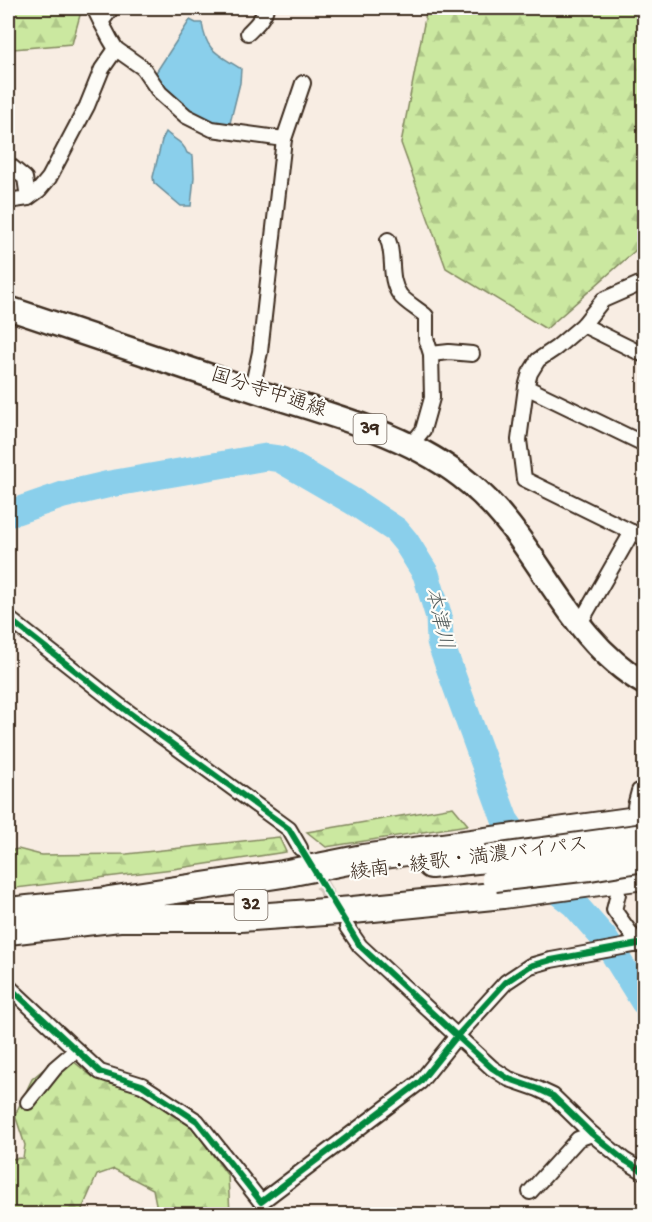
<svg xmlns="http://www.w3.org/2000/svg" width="652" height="1222" viewBox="0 0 652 1222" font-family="'Gochi Hand','Klee One',sans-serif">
  <defs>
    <pattern id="forest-firs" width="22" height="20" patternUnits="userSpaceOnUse" patternTransform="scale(1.5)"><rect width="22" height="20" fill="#cbe8a0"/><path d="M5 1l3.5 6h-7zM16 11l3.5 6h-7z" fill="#afc789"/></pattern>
  </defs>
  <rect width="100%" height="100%" fill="#f8ede3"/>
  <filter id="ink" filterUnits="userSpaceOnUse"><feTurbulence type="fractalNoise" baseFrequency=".0167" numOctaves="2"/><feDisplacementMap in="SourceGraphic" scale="12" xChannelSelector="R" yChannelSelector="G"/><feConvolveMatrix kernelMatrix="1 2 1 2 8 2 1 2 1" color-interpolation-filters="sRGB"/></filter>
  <g filter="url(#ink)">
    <!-- forest -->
    <g fill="url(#forest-firs)" stroke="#83895f" stroke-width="1.5">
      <path d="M8 8H82L72 44 13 49 8 46Z"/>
      <path d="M427 8H644V246L636 250 546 329 446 268 401 143Z"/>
      <path d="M453 807 468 825 326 847 307 832Z"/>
      <path d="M279 837 286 852 173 869 8 889V851L18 849 41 855 127 854Z"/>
      <path d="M63 1053 93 1077 138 1092 191 1125 228 1176 230 1214H158L153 1189 114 1169 97 1175 80 1214H8V1159L23 1158 25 1145 15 1115 32 1079Z"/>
    </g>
    <!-- water -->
    <g fill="#8acfeb" stroke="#6a8d99" stroke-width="1.5">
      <path d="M190 20 196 23H202C206 52 218 54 241 69L240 83 229 127C209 123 189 111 173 97 166 90 161 81 155 74Z"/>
      <path d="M166 132C174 140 183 141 187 153L193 156 194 177 191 206H181L154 183 153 177 162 140Z"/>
    </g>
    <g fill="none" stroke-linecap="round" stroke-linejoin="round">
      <!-- river -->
      <path stroke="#8acfeb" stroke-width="27" d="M8 514 63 495 110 484 266 457 280 459 354 502 396 530 406 542 426 574 439 617 440 642 505 820 552 887 574 904 604 938 644 1002"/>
      <!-- street-tunnel -->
      <path stroke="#d2c6bc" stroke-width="14" stroke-dasharray="14 7" stroke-linecap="butt" d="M300 848 340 915"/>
      <defs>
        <g id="street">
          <path d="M94 8 101 22"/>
          <path d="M112 8 101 22 110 39 116 49 143 68 160 93 186 116 212 129 284 139"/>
          <path d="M248 33C255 26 264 18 266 8"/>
          <path d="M8 164 25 178 28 198 8 201"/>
          <path d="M28 198 39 190 49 178 87 106 102 69 116 49"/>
          <path d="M388 240C395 257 388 279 400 295 404 301 419 310 426 316V338L431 354 432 398 423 430 411 445"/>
          <path d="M644 282 603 300 583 325 556 348 538 360 530 373 526 387 519 440 524 479 644 538"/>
          <path d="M583 325 644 355"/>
          <path d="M431 354 449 352 472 354"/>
          <path d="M526 387 644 444"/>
          <path d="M252 389 260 352 284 139 303 83"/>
          <path d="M8 618 120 706 289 829 300 848"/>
          <path d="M579 625 632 532"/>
          <path d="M635 806 639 791 644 789"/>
          <path d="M618 894 614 910 634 938 636 945"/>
          <path d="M644 943 551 960 530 966 506 982 457 1036 492 1068 509 1079 538 1089 553 1096 592 1134 624 1160 644 1172"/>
          <path d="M8 986 100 1072 142 1085 197 1121 261 1202 420 1082 457 1036 360 946 347 927"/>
          <path d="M28 1102 55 1068 76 1050"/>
          <path d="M530 1192 578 1139 592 1134"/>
        </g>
        <path id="primary" d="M8 308C92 336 177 365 262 393 333 416 411 434 469 483 538 539 564 637 644 683"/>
        <g id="highway">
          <path d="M431 865 486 859"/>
          <path d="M109 900 283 874 363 858 644 819"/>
          <path d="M8 911 127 899"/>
          <path d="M112 918H240L353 910 503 895 644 876"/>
          <path d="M8 931 128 917"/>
        </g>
      </defs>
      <!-- street casing -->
      <use href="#street" stroke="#3b2a1e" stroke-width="18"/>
      <!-- primary casing -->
      <use href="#primary" stroke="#3b2a1e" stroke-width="27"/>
      <!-- highway casing -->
      <use href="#highway" stroke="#3b2a1e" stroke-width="30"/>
      <!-- street -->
      <use href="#street" stroke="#fdfcf7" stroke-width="14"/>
      <!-- primary -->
      <use href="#primary" stroke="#fdfcf7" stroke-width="22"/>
      <!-- highway -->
      <use href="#highway" stroke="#fdfcf7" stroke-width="26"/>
      <defs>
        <g id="highway-bridge">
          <path d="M486 859 644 837"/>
          <path d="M495 878 590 867 644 858"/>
        </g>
      </defs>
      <!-- highway-bridge casing -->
      <use href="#highway-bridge" stroke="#3b2a1e" stroke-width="30" stroke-linecap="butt"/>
      <!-- highway-bridge -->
      <use href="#highway-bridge" stroke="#fdfcf7" stroke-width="26"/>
      <defs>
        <g id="cycleway">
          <path d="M8 618 120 706 289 829 360 946 457 1036 420 1082 261 1202 197 1121 142 1085 100 1072 8 986"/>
          <path d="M644 943 551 960 530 966 506 982 457 1036 492 1068 509 1079 538 1089 553 1096 592 1134 624 1160 644 1172"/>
        </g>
      </defs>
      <!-- cycleway casing -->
      <use href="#cycleway" stroke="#fdfcf7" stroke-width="10"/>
      <!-- cycleway -->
      <use href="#cycleway" stroke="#00873e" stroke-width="6"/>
    </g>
  </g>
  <g text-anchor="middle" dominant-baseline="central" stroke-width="4.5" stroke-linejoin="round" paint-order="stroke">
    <!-- shield labels -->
    <g fill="#fdfcf7" stroke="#75695f" stroke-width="1.5">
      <rect x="353.5" y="414" width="33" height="30" rx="4.5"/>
      <rect x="234.5" y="890" width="33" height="30" rx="4.5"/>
    </g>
    <g font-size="18" font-weight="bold" fill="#3b2a1e">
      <text x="370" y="429">39</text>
      <text x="251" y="905">32</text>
    </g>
    <!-- street labels -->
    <g font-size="20" fill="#3b2a1e" stroke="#fdfcf7">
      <text transform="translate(268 394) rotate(18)">国分寺中通線</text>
      <text transform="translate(469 860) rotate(-7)">綾南・綾歌・満濃バイパス</text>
    </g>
    <!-- water labels -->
    <g font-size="21" font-style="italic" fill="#535c5c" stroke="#fdfcf7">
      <text transform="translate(437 619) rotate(77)">本津川</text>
    </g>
  </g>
  <!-- margin -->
  <rect width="652" height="1222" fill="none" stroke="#fdfcf7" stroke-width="30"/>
  <rect x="15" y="15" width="622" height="1192" fill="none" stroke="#3b2a1e" stroke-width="2" filter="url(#ink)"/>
</svg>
